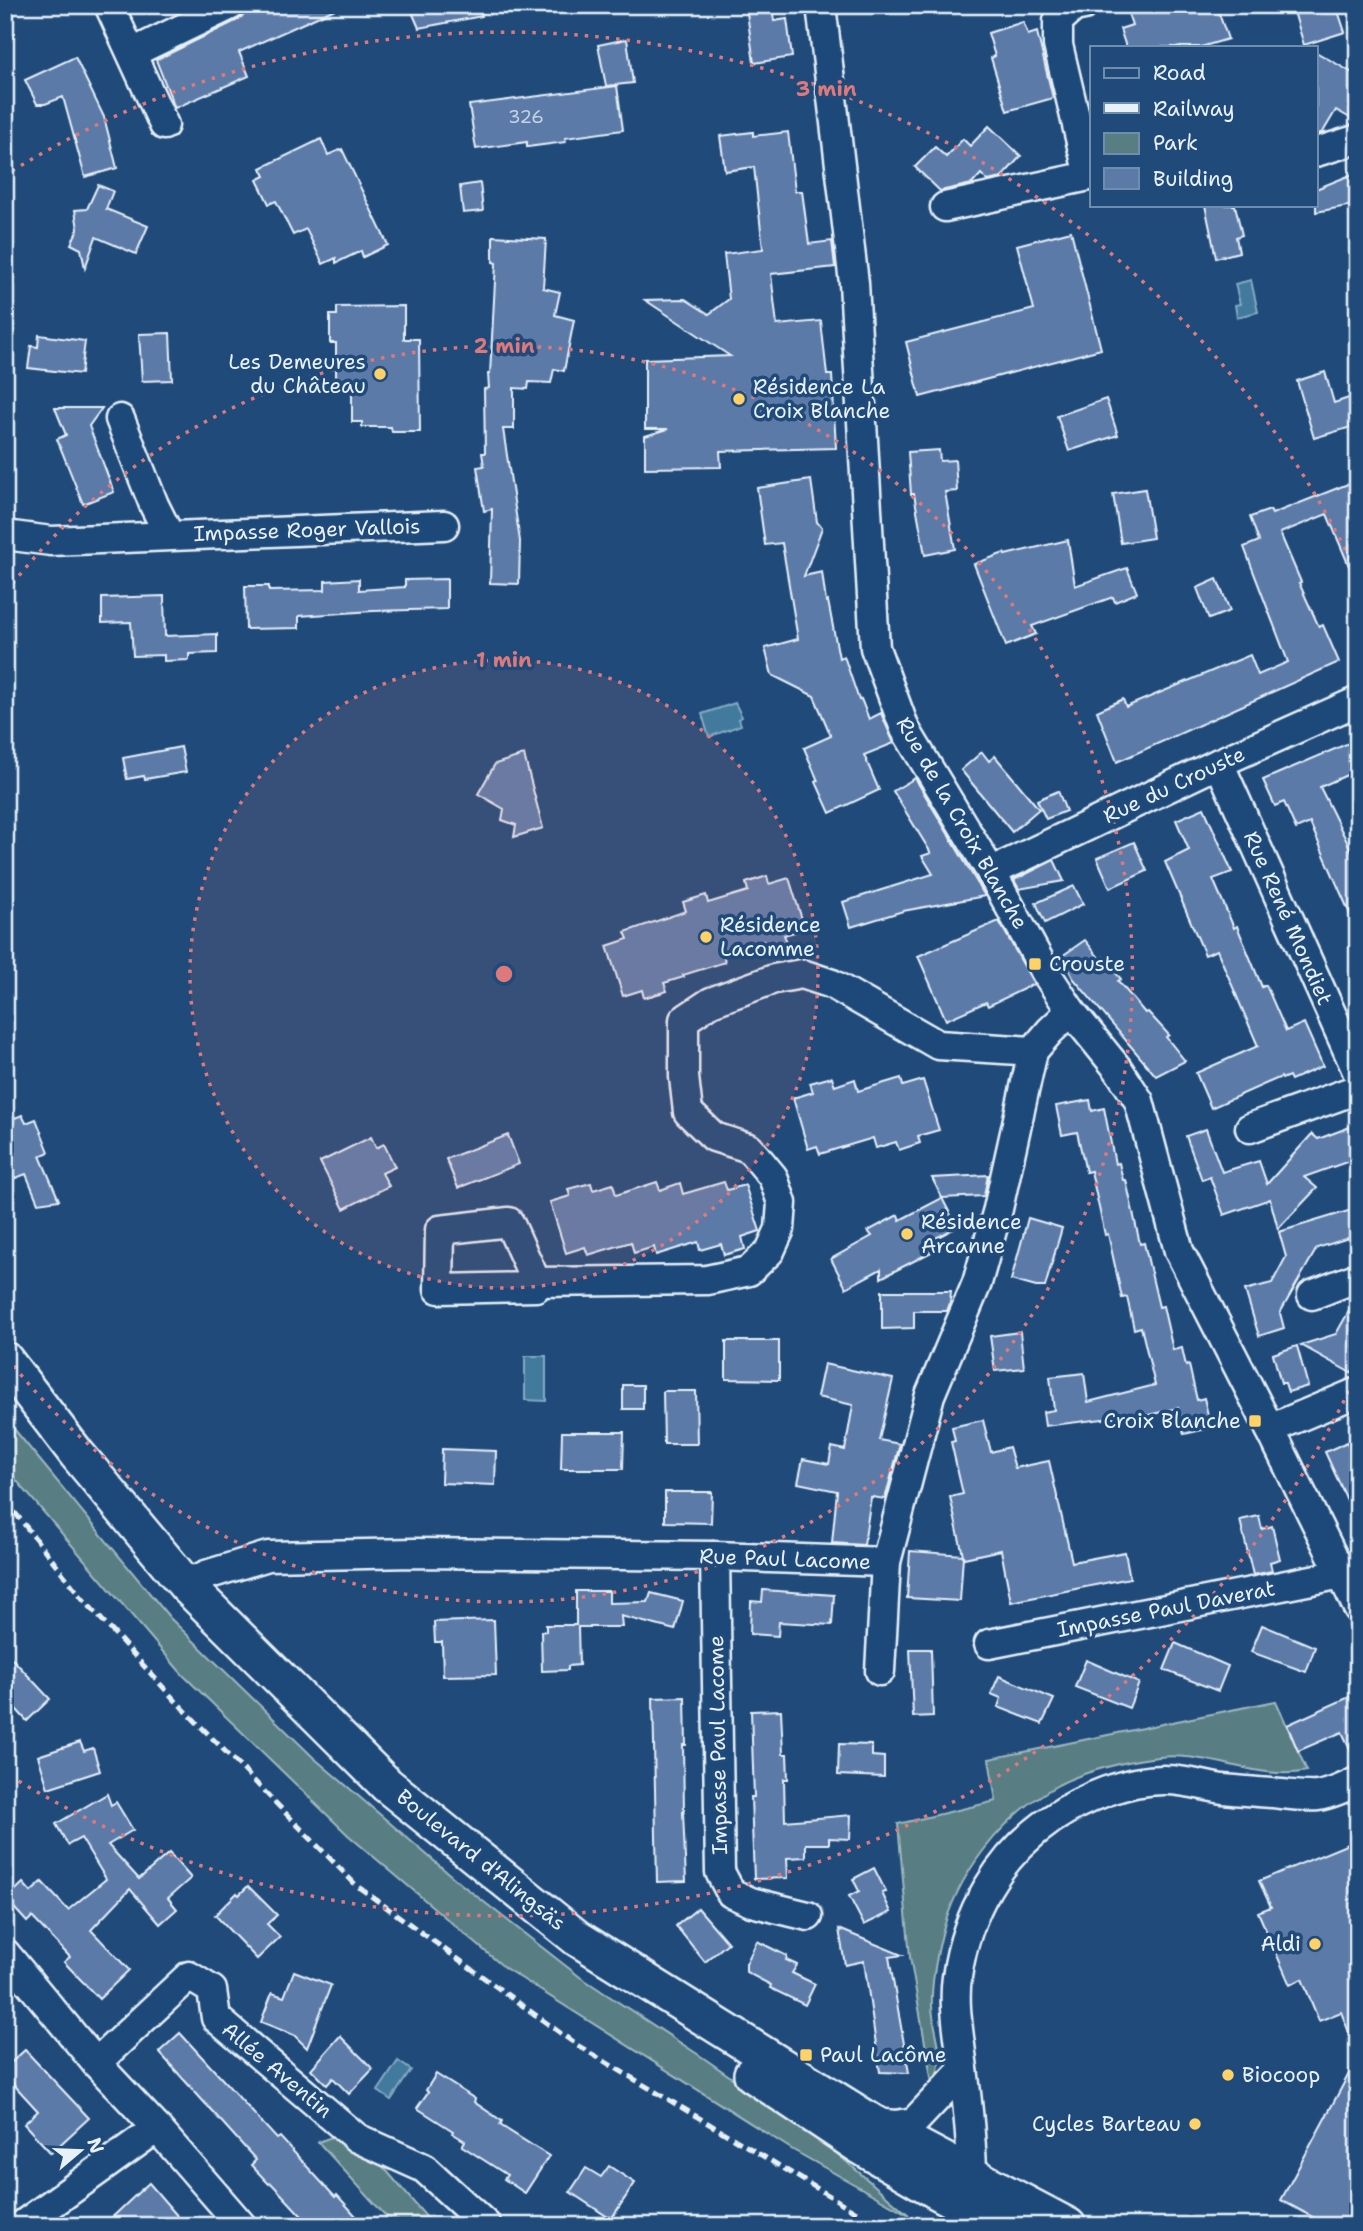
<svg xmlns="http://www.w3.org/2000/svg" width="1363" height="2231" viewBox="0 0 1363 2231" font-family="'Shantell Sans',sans-serif">
  <rect width="100%" height="100%" fill="#1f4a7a"/>
  <filter id="ink" filterUnits="userSpaceOnUse"><feTurbulence type="fractalNoise" baseFrequency=".0143" numOctaves="2"/><feDisplacementMap in="SourceGraphic" scale="14" xChannelSelector="R" yChannelSelector="G"/><feConvolveMatrix kernelMatrix="1 2 1 2 8 2 1 2 1" color-interpolation-filters="sRGB"/></filter>
  <g filter="url(#ink)">
    <!-- green -->
    <g fill="#587e84" stroke="#a0b8be" stroke-width="2">
      <path d="M5 1418 170 1618 314 1758 461 1884 580 1977 705 2059 821 2140 909 2215 793 2150 505 1968 348 1835 182 1674 5 1467Z"/>
      <path d="M1276 1701 1307 1771C1267 1780 1226 1760 1186 1757 1166 1755 1148 1758 1128 1762 1105 1767 1079 1774 1058 1785 1002 1816 956 1875 941 1938 936 1959 931 1984 932 2006 933 2034 949 2058 932 2083L910 1957 898 1824 996 1801 989 1759Z"/>
      <path d="M340 2134 374 2156 434 2226H395L318 2142Z"/>
    </g>
    <!-- water -->
    <g fill="#427a9e" stroke="#84aac2" stroke-width="2">
      <path d="M1251 280 1258 312 1237 317 1235 305 1240 304 1235 284Z"/>
      <path d="M735 703 742 717 739 719 741 725 709 737 702 714Z"/>
      <path d="M525 1356H546V1401L525 1400Z"/>
      <path d="M398 2061 411 2070 391 2100 378 2091Z"/>
    </g>
    <!-- building -->
    <g fill="#5b7aa8" stroke="#e8f1f8" stroke-width="2">
      <path d="M247 5H344L239 52 249 76 175 108 156 60 238 20 245 14Z"/>
      <path d="M409 5H481L482 16 419 28Z"/>
      <path d="M1141 5H1216L1228 39 1201 47H1126L1120 29 1132 25 1127 10Z"/>
      <path d="M1292 5H1336L1345 32 1304 45Z"/>
      <path d="M772 7 774 21 787 19 792 57 754 63 747 13Z"/>
      <path d="M1023 22 1028 35 1037 32 1053 98 1007 111 991 58 995 56 988 33Z"/>
      <path d="M627 39 633 83 606 86 598 45Z"/>
      <path d="M1316 52 1358 76V104L1350 118 1336 110 1323 132 1316 135Z"/>
      <path d="M75 57 104 117 117 168 85 177 63 97 45 104H37L25 80Z"/>
      <path d="M617 86 623 130 565 138 566 142 527 147V142L476 149 469 105Z"/>
      <path d="M989 126 1021 156 1001 178 988 181 981 174 972 184 940 191 915 167 935 147 946 157 963 139 970 146Z"/>
      <path d="M753 132V136L788 132 795 191H802L809 244 832 241 835 267 771 274 777 325 821 321 827 375H832L836 448 720 451 721 467 645 468V436L668 429H645V359L730 356 645 300 685 299 709 314 729 299 724 254 763 249 754 167 725 171 720 136Z"/>
      <path d="M321 139 328 155 342 149 388 245 363 257 361 251 336 263V258L323 264 306 229 293 235 276 201 269 204 257 180 265 176 261 168Z"/>
      <path d="M1353 174 1358 187V204L1316 212V189Z"/>
      <path d="M480 183 483 211 463 213 460 186Z"/>
      <path d="M98 185 113 191 106 209 148 226 136 254 96 237 85 268 81 249 71 244 78 229 75 210 87 209Z"/>
      <path d="M1205 205H1235L1242 235 1236 237 1239 252 1216 258Z"/>
      <path d="M1071 231 1101 349 920 397 906 342 1034 309 1017 245Z"/>
      <path d="M493 236 546 239 543 288 560 292 555 315 574 320 564 371 554 369 551 383 529 382 528 389 514 388V429H503L520 541 519 584 490 583 492 509 484 511 477 467 484 466 482 453H485L484 389 489 388 488 374H490L496 263 493 262Z"/>
      <path d="M404 306V339H419L420 432H392L391 427H362V422H352V381L336 382V343H330V315H337V307Z"/>
      <path d="M170 333 172 380 142 381 139 334Z"/>
      <path d="M39 335 85 341 81 374 28 368 31 346 38 347Z"/>
      <path d="M1325 372 1334 403 1358 395V425L1314 438 1297 381Z"/>
      <path d="M1106 399 1118 435 1069 451 1057 416Z"/>
      <path d="M55 408H102L89 426 114 492 83 504 57 439 66 435Z"/>
      <path d="M939 450 940 461 955 460 957 491 945 492 955 549 925 555 914 494H911L908 452Z"/>
      <path d="M811 480 817 522 822 528 804 576 822 572 826 602 828 601 839 658 844 656 859 700 861 699 869 719 881 713 894 743 864 755 879 790 830 813 816 782 818 781 804 748 831 736 814 696 772 675 765 648 798 639 782 543 765 545 757 488Z"/>
      <path d="M1358 480V587L1327 514 1280 533 1301 582 1299 583 1319 627 1323 625 1339 662 1117 762 1097 711 1123 699 1126 707 1250 655 1258 675 1288 662 1244 547 1259 541 1250 517 1270 510 1272 514Z"/>
      <path d="M1145 489 1153 538 1121 543 1113 494Z"/>
      <path d="M1068 540 1075 586 1127 568 1137 593 1115 602 1113 597 1032 626 1036 634 1006 646 974 564 1004 553 1005 555Z"/>
      <path d="M359 579V590L405 587V580L447 579V609L373 611 299 616V628L246 629 245 586H269V591L325 590V581Z"/>
      <path d="M1217 579 1230 611 1209 619 1197 588Z"/>
      <path d="M164 596 165 636 217 634V653L189 654V660L164 661V655L133 656 131 622 102 623V598Z"/>
      <path d="M1358 739V770L1320 787 1358 864V932L1310 823 1296 829 1284 802 1275 806 1263 780Z"/>
      <path d="M181 747 186 772 145 779 144 776 127 779 123 758Z"/>
      <path d="M982 752 989 761 995 756 1039 809 1012 832 961 770Z"/>
      <path d="M524 755 543 828 514 837 516 825 502 820 504 809 478 794 495 764Z"/>
      <path d="M915 778 985 896 903 911 851 927 843 902 933 874 922 856 931 853 893 791Z"/>
      <path d="M1058 791 1066 811 1046 819 1037 800Z"/>
      <path d="M1204 808 1232 872 1213 879 1234 928 1237 926 1262 987 1266 985 1286 1031 1304 1023 1323 1066 1291 1080 1289 1076 1282 1079 1281 1077 1211 1108 1196 1073 1258 1046 1217 950 1205 955 1165 862 1189 850 1176 820Z"/>
      <path d="M1134 842 1147 871 1110 888 1097 858Z"/>
      <path d="M1054 860 1064 881 1019 889 1014 880Z"/>
      <path d="M767 876 769 884 789 878 805 929 784 935 787 942 765 948 763 941 723 953 725 962 683 975 684 977 664 983 667 991 644 998 642 990 623 996 607 946 628 939 625 932 686 911 683 902 706 895 708 903 748 891 746 883Z"/>
      <path d="M1074 886 1083 904 1045 923 1036 903Z"/>
      <path d="M999 921 1034 984 988 1006 986 1002 946 1020 918 956Z"/>
      <path d="M1085 940 1100 959 1103 957 1121 979 1118 981 1145 1013 1148 1012 1169 1035 1166 1037 1185 1061 1156 1076 1073 978 1062 956Z"/>
      <path d="M832 1077 835 1086 855 1079 858 1091 901 1078 903 1086 923 1080 939 1130 918 1136 920 1143 899 1150 896 1142 876 1148 873 1138 820 1154 817 1146 808 1149 793 1098 813 1092 810 1083Z"/>
      <path d="M1090 1100 1092 1111 1104 1108 1115 1164 1119 1163 1123 1180H1126L1140 1244 1144 1243 1159 1307 1163 1306 1173 1350 1182 1348 1186 1366 1189 1365 1197 1400 1204 1398 1211 1428 1184 1434 1178 1408 1120 1422 1119 1417 1045 1426 1043 1412 1054 1410 1050 1377 1084 1373 1088 1402 1155 1385 1141 1327 1134 1329 1127 1297 1122 1298 1108 1234 1105 1235 1091 1171 1086 1172 1077 1132 1062 1135 1056 1106Z"/>
      <path d="M22 1115 26 1123 36 1119 49 1152 40 1156 59 1200 38 1203 26 1174 5 1182V1132L8 1131 5 1122Z"/>
      <path d="M1358 1124V1158L1304 1177 1317 1188 1278 1229 1270 1199 1224 1215 1210 1177 1202 1180 1186 1136 1206 1129 1222 1172 1259 1161 1267 1184 1312 1134 1318 1139Z"/>
      <path d="M508 1135 519 1164 458 1188 446 1159Z"/>
      <path d="M371 1137 376 1148 384 1144 395 1167 382 1173 389 1186 344 1209 320 1162Z"/>
      <path d="M988 1175 984 1196 942 1198 932 1178Z"/>
      <path d="M657 1182 660 1190 680 1183 683 1194 724 1182 727 1190 745 1185 760 1231 742 1237 745 1249 724 1255 721 1244 700 1250 698 1242 656 1255 654 1247 634 1253 631 1242 588 1255 585 1247 566 1253 550 1202 570 1196 568 1189 591 1183 593 1190 613 1184 616 1195Z"/>
      <path d="M942 1198 957 1227 934 1239 939 1248 881 1278V1269L846 1288 831 1259 872 1236 868 1231 898 1215 900 1220Z"/>
      <path d="M1358 1208V1235L1317 1248 1280 1313 1284 1328 1259 1336 1245 1290 1272 1283 1286 1257 1279 1232Z"/>
      <path d="M1028 1218 1062 1228 1045 1287H1036L1011 1280Z"/>
      <path d="M882 1291H951L950 1303 947 1311H914V1328L882 1329Z"/>
      <path d="M1358 1295V1362L1351 1373 1301 1345 1336 1334Z"/>
      <path d="M1020 1332 1024 1368 995 1371 990 1336Z"/>
      <path d="M726 1341H779V1380L726 1379Z"/>
      <path d="M1297 1346 1308 1386 1288 1392 1285 1383H1281L1273 1354Z"/>
      <path d="M824 1364 893 1379 879 1440 900 1444 885 1499 871 1497 864 1545 832 1543 837 1491 798 1483 803 1459 829 1464 832 1447 845 1450 853 1405 817 1397Z"/>
      <rect x="623" y="1385" width="20" height="24"/>
      <path d="M663 1391H696L697 1444H664Z"/>
      <path d="M983 1420 991 1452 1009 1447 1015 1468 1049 1461 1072 1562 1125 1552 1130 1578 1011 1602 1001 1550 964 1558 963 1556 960 1601 907 1598 910 1551 963 1555 950 1497 963 1494 951 1442 955 1441 952 1427Z"/>
      <path d="M562 1432H624L623 1469H561Z"/>
      <path d="M1347 1442 1358 1467V1524L1325 1452Z"/>
      <path d="M442 1449 496 1451 495 1485 441 1483Z"/>
      <path d="M665 1492H712L711 1523 665 1522Z"/>
      <path d="M1259 1516 1262 1529 1272 1526 1280 1559 1270 1562 1272 1571 1253 1575 1240 1520Z"/>
      <path d="M763 1590 834 1595 832 1625 779 1622 778 1636 750 1634 751 1601 762 1602Z"/>
      <path d="M576 1591H609V1603L648 1602 651 1593 683 1601 675 1630 621 1616 622 1627H578L579 1665 568 1666V1670L542 1671 541 1631H546V1625H576Z"/>
      <path d="M494 1620 496 1675 443 1676 442 1642H435L434 1622Z"/>
      <path d="M1262 1625 1315 1647 1306 1672 1251 1652Z"/>
      <path d="M1175 1643 1228 1666 1218 1691 1164 1670Z"/>
      <path d="M910 1649H931L933 1716 913 1717Z"/>
      <path d="M5 1651 50 1699 27 1721 5 1697Z"/>
      <path d="M1086 1660 1139 1683 1129 1708 1075 1687Z"/>
      <path d="M999 1676 1054 1699 1042 1724 998 1707 1001 1698 991 1694Z"/>
      <path d="M1358 1693V1765L1342 1732 1298 1751 1287 1725Z"/>
      <path d="M685 1697 686 1745H683L684 1812H683L686 1881 657 1882 653 1698Z"/>
      <path d="M781 1710 783 1754H787L788 1779H784L785 1821 851 1815 850 1839 829 1838V1844H806V1857L787 1858 788 1878 754 1879 751 1797H754L751 1711Z"/>
      <path d="M80 1742 84 1751 93 1748 100 1771 48 1788 38 1756Z"/>
      <path d="M839 1744 872 1745V1756L884 1757V1777L838 1775Z"/>
      <path d="M107 1794 111 1805 116 1802 133 1830 108 1845 139 1879 169 1853 191 1878 168 1898 177 1909 160 1924 130 1889 91 1930 129 1970 99 1999 64 1962 70 1957 32 1917 27 1922 6 1899 23 1883 31 1892 42 1882 68 1910 106 1879 81 1838 68 1845 56 1824Z"/>
      <path d="M1358 1840V2050H1356L1341 2012 1319 2021 1302 1979 1290 1985 1258 1912 1271 1907 1259 1881Z"/>
      <path d="M874 1868 886 1892 882 1893 891 1912 864 1925 849 1896 859 1891 853 1879Z"/>
      <path d="M248 1886 277 1915 267 1924 280 1937 257 1959 215 1915 237 1893 239 1895Z"/>
      <path d="M698 1908 728 1943 705 1962 676 1926Z"/>
      <path d="M839 1929 902 1955 889 1957 909 2073 880 2072 864 1961 845 1965Z"/>
      <path d="M757 1941 787 1956 786 1960 797 1965 792 1973 815 1984 805 2005 770 1988 771 1985 746 1972V1964Z"/>
      <path d="M294 1971 331 1985 307 2048 294 2035 261 2022 272 1993 284 1997Z"/>
      <path d="M180 2033 277 2139 280 2137 335 2197 337 2195 365 2226H311L271 2183 269 2184 251 2165 256 2160 159 2052Z"/>
      <path d="M340 2036 373 2069 349 2094 333 2078 327 2085 311 2069Z"/>
      <path d="M25 2050 89 2118 51 2153 24 2124 38 2111 5 2075V2068Z"/>
      <path d="M1358 2057V2226H1329L1281 2200Z"/>
      <path d="M436 2074 475 2099 474 2102 502 2121 500 2125 549 2156 525 2193 504 2179 507 2175 462 2146 465 2141 452 2133 453 2131 417 2108 428 2092 426 2090Z"/>
      <path d="M609 2166 635 2183 611 2219 570 2192 586 2168 601 2177Z"/>
      <path d="M149 2183 186 2226H103L141 2190Z"/>
    </g>
    <g fill="none" stroke-linecap="round" stroke-linejoin="round">
      <defs>
        <g id="minor">
          <path d="M109 5 164 125"/>
          <path d="M821 5 854 283 875 648 905 729 991 872 1046 973 1071 1011 1118 1069 1139 1101 1179 1251 1270 1429 1358 1608"/>
          <path d="M1084 5 1074 7 1058 21V45L1089 176 1092 175"/>
          <path d="M132 53 231 5"/>
          <path d="M1316 152 1358 139"/>
          <path d="M945 207 1089 176"/>
          <path d="M120 419 154 505 169 535"/>
          <path d="M5 535 51 541 444 525"/>
          <path d="M1219 763 1358 1073"/>
          <path d="M991 872 1219 763 1358 701"/>
          <path d="M1250 1128 1358 1089"/>
          <path d="M509 1222 536 1282V1287L439 1289 440 1230Z"/>
          <path d="M536 1282 707 1280 749 1271 770 1251 780 1229 782 1203 773 1177 749 1148 714 1137 688 1112 684 1077V1020L711 1002 774 979 802 974 832 984 938 1045 1033 1051"/>
          <path d="M1312 1295 1358 1277"/>
          <path d="M1270 1429 1358 1392"/>
          <path d="M715 1556 720 1872 731 1893 751 1902 808 1916"/>
          <path d="M186 1585 206 1575 268 1556 415 1553 715 1556 886 1562"/>
          <path d="M989 1644 1342 1574"/>
          <path d="M880 1671 886 1562 930 1395 977 1283 998 1209 1033 1051 1050 1031 1071 1011"/>
          <path d="M5 1953 96 2063 157 2128"/>
          <path d="M96 2063 189 1976 212 1990 216 2018 357 2138 424 2168 487 2226"/>
          <path d="M873 2123 896 2125 914 2122 963 2070"/>
          <path d="M972 2193C973 2149 968 2105 962 2061 959 2034 953 2004 957 1977 966 1913 998 1856 1052 1819 1083 1798 1127 1779 1166 1780 1185 1780 1204 1786 1223 1789 1242 1791 1262 1792 1281 1794 1293 1795 1307 1797 1318 1796 1331 1794 1346 1787 1358 1781"/>
          <path d="M21 2226 157 2128 242 2226"/>
        </g>
        <g id="major">
          <path d="M5 1360 76 1453 186 1585 387 1785 577 1938 873 2123 1068 2226"/>
          <path d="M752 2074 860 2146 935 2190 1003 2226"/>
        </g>
      </defs>
      <!-- minor casing -->
      <use href="#minor" stroke="#e8f1f8" stroke-width="33"/>
      <!-- major casing -->
      <use href="#major" stroke="#e8f1f8" stroke-width="40"/>
      <!-- minor -->
      <use href="#minor" stroke="#1f4a7a" stroke-width="28"/>
      <!-- major -->
      <use href="#major" stroke="#1f4a7a" stroke-width="35"/>
      <!-- rail -->
      <path stroke="#e8f1f8" stroke-width="5" stroke-dasharray="10 5" stroke-linecap="butt" d="M5 1500 83 1599 173 1698 357 1886 577 2045 880 2226"/>
    </g>
  </g>
  <!-- distance rings -->
  <circle cx="504" cy="974" r="314" fill="#dd787b" fill-opacity=".12"/>
  <g fill="none" stroke="#dd787b" stroke-width="3.5" stroke-dasharray="3.5 7">
    <circle cx="504" cy="974" r="314"/>
    <path d="M6 592A628 628 0 1 1 6 1356"/>
    <path d="M1358 1372A942 942 0 0 1 12 1777M12 171A942 942 0 0 1 1358 576"/>
  </g>
  <!-- markers -->
  <g fill="#ffd166" stroke="#1f4a7a" stroke-width="2.5">
    <circle cx="380" cy="374" r="7"/>
    <circle cx="739" cy="399" r="7"/>
    <circle cx="706" cy="937" r="7"/>
    <rect x="1028" y="957" width="14" height="14" rx="3.5"/>
    <circle cx="907" cy="1234" r="7"/>
    <rect x="1248" y="1414" width="14" height="14" rx="3.5"/>
    <circle cx="1315" cy="1944" r="7"/>
    <rect x="799" y="2048" width="14" height="14" rx="3.5"/>
    <circle cx="1228" cy="2075" r="7"/>
    <circle cx="1195" cy="2124" r="7"/>
  </g>
  <g text-anchor="middle" dominant-baseline="central" stroke-width="7" stroke-linejoin="round" paint-order="stroke">
    <!-- number labels -->
    <g font-size="18" fill="#c5d3e4">
      <text x="526" y="117">326</text>
    </g>
    <!-- poi labels -->
    <g font-size="21" fill="#e8f1f8" stroke="#1f4a7a" text-anchor="start">
      <text x="366" y="362" text-anchor="end">Les Demeures<tspan x="366" dy="24">du Château</tspan></text>
      <text x="753" y="387">Résidence La<tspan x="753" dy="24">Croix Blanche</tspan></text>
      <text x="720" y="925">Résidence<tspan x="720" dy="24">Lacomme</tspan></text>
      <text x="1049" y="964">Crouste</text>
      <text x="921" y="1222">Résidence<tspan x="921" dy="24">Arcanne</tspan></text>
      <text x="1241" y="1421" text-anchor="end">Croix Blanche</text>
      <text x="1301" y="1944" text-anchor="end">Aldi</text>
      <text x="820" y="2055">Paul Lacôme</text>
      <text x="1242" y="2075">Biocoop</text>
      <text x="1181" y="2124" text-anchor="end">Cycles Barteau</text>
    </g>
    <!-- street labels -->
    <g font-size="21" fill="#e8f1f8" stroke="#1f4a7a">
      <text transform="translate(307 530) rotate(-2)">Impasse Roger Vallois</text>
      <text transform="translate(1174 785) rotate(-25)">Rue du Crouste</text>
      <text transform="translate(962 823) rotate(60)">Rue de la Croix Blanche</text>
      <text transform="translate(1288 918) rotate(66)">Rue René Mondiet</text>
      <text transform="translate(785 1559) rotate(2)">Rue Paul Lacome</text>
      <text transform="translate(1166 1609) rotate(-11)">Impasse Paul Daverat</text>
      <text transform="translate(718 1745) rotate(-91)">Impasse Paul Lacome</text>
      <text transform="translate(481 1860) rotate(39)">Boulevard d'Alingsäs</text>
      <text transform="translate(277 2070) rotate(40)">Allée Aventin</text>
    </g>
  </g>
  <circle cx="504" cy="974" r="10" fill="#dd787b" stroke="#1f4a7a" stroke-width="3.5"/>
  <g font-size="21" text-anchor="middle" font-weight="bold" fill="#dd787b" stroke="#1f4a7a" stroke-width="7" stroke-linejoin="round" paint-order="stroke">
    <text x="826" y="96">3 min</text>
    <text x="504" y="353">2 min</text>
    <text x="504" y="667">1 min</text>
  </g>
  <!-- margin -->
  <rect width="1363" height="2231" fill="none" stroke="#1f4a7a" stroke-width="28"/>
  <rect x="14" y="14" width="1335" height="2203" fill="none" stroke="#e8f1f8" stroke-width="2.5" filter="url(#ink)"/>
  <!-- legend -->
  <rect x="1090" y="46" width="228" height="161" fill="#1f4a7a" stroke="#6f8dac" stroke-width="2"/>
  <rect x="1104" y="68" width="35" height="10" fill="#1f4a7a" stroke="#6f8dac" stroke-width="2"/>
  <text x="1153" y="80" font-size="21" fill="#e8f1f8">Road</text>
  <rect x="1104" y="103" width="35" height="10" fill="#e8f1f8" stroke="#6f8dac" stroke-width="2"/>
  <text x="1153" y="116" font-size="21" fill="#e8f1f8">Railway</text>
  <rect x="1104" y="133" width="35" height="21" fill="#587e84" stroke="#6f8dac" stroke-width="2"/>
  <text x="1153" y="150" font-size="21" fill="#e8f1f8">Park</text>
  <rect x="1104" y="168" width="35" height="21" fill="#5b7aa8" stroke="#6f8dac" stroke-width="2"/>
  <text x="1153" y="186" font-size="21" fill="#e8f1f8">Building</text>
  <!-- north arrow -->
  <g transform="translate(80 2151) rotate(71)" stroke="#1f4a7a" stroke-width="5" paint-order="stroke">
  <path d="M0-5L12 26L0 18L-12 26Z" fill="#e8f1f8"/>
  <text y="-10" font-size="19" font-weight="bold" text-anchor="middle" fill="#e8f1f8">N</text>
  </g>
</svg>
